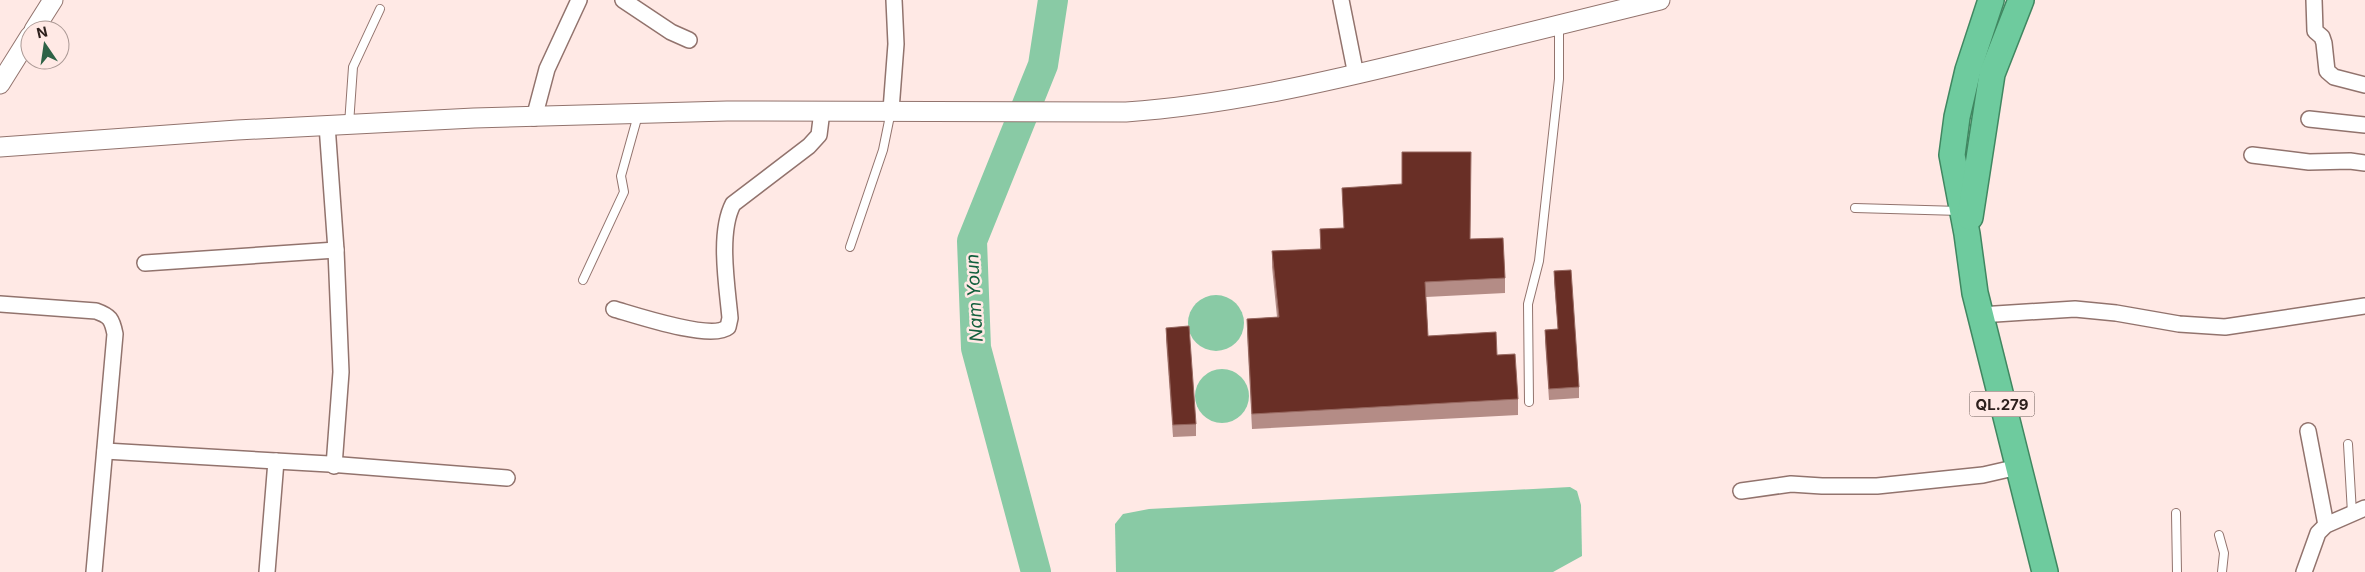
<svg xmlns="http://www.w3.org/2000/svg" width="2365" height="572" viewBox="0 0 2365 572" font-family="Inter,sans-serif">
  <rect width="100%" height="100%" fill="#ffe9e5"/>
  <!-- water -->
  <g fill="#89caa5">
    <circle cx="1216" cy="323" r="28"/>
    <circle cx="1222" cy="396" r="27"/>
    <path d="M1570 487 1577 491 1581 505 1582 556 1553 572H1116L1115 524 1123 514 1149 509Z"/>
  </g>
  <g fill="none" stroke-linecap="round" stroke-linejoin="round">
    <!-- river -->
    <path stroke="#89caa5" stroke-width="30" d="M1036 572 976 348 972 241 1043 65 1053 0"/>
    <defs>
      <g id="service">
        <path d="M349 124 353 67 380 9"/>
        <path d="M1855 208 1960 211"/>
        <path d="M850 247 883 150 891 111"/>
        <path d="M583 280 624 192 621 176 638 115"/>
        <path d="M1529 402 1528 304 1539 261 1559 79V25"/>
        <path d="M2348 444 2352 513"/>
        <path d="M2176 513 2177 572"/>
        <path d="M2219 535 2224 553 2222 572"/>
      </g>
      <g id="minor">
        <path d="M623 0 671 32 689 40"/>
        <path d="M1341 0 1356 75"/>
        <path d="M2314 0 2315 31 2322 37 2324 43 2327 71 2334 77 2365 85"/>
        <path d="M891 110 896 44 894 0"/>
        <path d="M534 118 547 69 579 0"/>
        <path d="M2309 119 2365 125"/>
        <path d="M327 125 336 250 341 372 334 466"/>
        <path d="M2252 155 2309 162 2350 161 2365 163"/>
        <path d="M145 263 336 250"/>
        <path d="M0 304 96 311C110 316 112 319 115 334L94 572"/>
        <path d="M614 309C635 315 712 341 728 327L730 318C727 285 718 233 733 204L809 146 819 135 822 111"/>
        <path d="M1980 315 2075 309 2116 313 2179 324 2225 327 2365 306"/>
        <path d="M2308 431 2326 525"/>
        <path d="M105 451 329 464 507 478"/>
        <path d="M1741 491 1791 484 1822 486H1877L1983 475 2018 467"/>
        <path d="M267 572 276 461"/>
        <path d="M2304 572 2318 533 2326 525 2365 508"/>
      </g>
      <g id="tertiary">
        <path d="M34 30 53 0"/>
        <path d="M0 84 30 36"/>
        <path d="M0 147 237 130 474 118 727 111 1126 112C1227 105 1326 82 1424 58 1503 39 1582 19 1660 0"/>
      </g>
      <g id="trunk">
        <path d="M1991 0 1968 70 1957 117 1952 155 1967 234 1975 293 2045 572"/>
        <path d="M1970 217 1992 74 2021 0"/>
      </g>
    </defs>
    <!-- service casing -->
    <use href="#service" stroke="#92736d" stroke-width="10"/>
    <!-- minor casing -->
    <use href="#minor" stroke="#92736d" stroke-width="18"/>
    <!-- tertiary casing -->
    <use href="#tertiary" stroke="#92736d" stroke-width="21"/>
    <!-- trunk casing -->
    <use href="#trunk" stroke="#408761" stroke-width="28"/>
    <!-- service -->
    <use href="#service" stroke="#fff" stroke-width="8"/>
    <!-- minor -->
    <use href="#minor" stroke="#fff" stroke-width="15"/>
    <!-- tertiary -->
    <use href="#tertiary" stroke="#fff" stroke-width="19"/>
    <!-- trunk -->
    <use href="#trunk" stroke="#6ecb9e" stroke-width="25"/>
  </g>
  <!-- wall -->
  <g fill="#b48c86">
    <path d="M1342 188 1470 239 1505 278V293L1426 297 1428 336 1497 355 1518 399V415L1252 429 1247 334V319L1277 317 1272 267V251L1320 249V229L1344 228Z"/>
    <path d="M1554 271 1579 387V398L1549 400 1545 341V330L1558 329 1554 282Z"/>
    <path d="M1166 328 1196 424V436L1173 437 1166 340Z"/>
  </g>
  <!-- building -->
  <g fill="#692f26" stroke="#96675f">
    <path d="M1402 152H1471L1470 239 1503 238 1505 278 1425 282 1428 336 1496 332 1497 355 1515 354 1518 399 1252 414 1247 319 1279 317 1272 251 1321 249 1320 229 1344 228 1342 188 1402 184Z"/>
    <path d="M1571 270 1579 387 1549 389 1545 330 1558 329 1554 271Z"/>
    <path d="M1189 326 1196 424 1173 425 1166 328Z"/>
  </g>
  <g text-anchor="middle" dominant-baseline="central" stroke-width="5" stroke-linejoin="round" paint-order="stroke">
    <!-- shield labels -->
    <rect fill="#ffe9e5" stroke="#6c5c59" stroke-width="1" x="1969.5" y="391.5" width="65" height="25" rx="4"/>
    <g font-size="15" font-weight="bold" fill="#2d201d">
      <text x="2002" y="404">QL.279</text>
    </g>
    <!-- water labels -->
    <g font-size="18" font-style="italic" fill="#125f3c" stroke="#ffe9e5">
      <text transform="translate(974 298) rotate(-93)">Nam Youn</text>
    </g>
  </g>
  <!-- north arrow -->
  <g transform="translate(45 45) rotate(347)"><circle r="24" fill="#ffe9e5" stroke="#ab9995"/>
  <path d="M0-4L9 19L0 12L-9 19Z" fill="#2e6246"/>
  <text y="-8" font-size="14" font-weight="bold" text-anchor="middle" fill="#2d201d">N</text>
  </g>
</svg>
